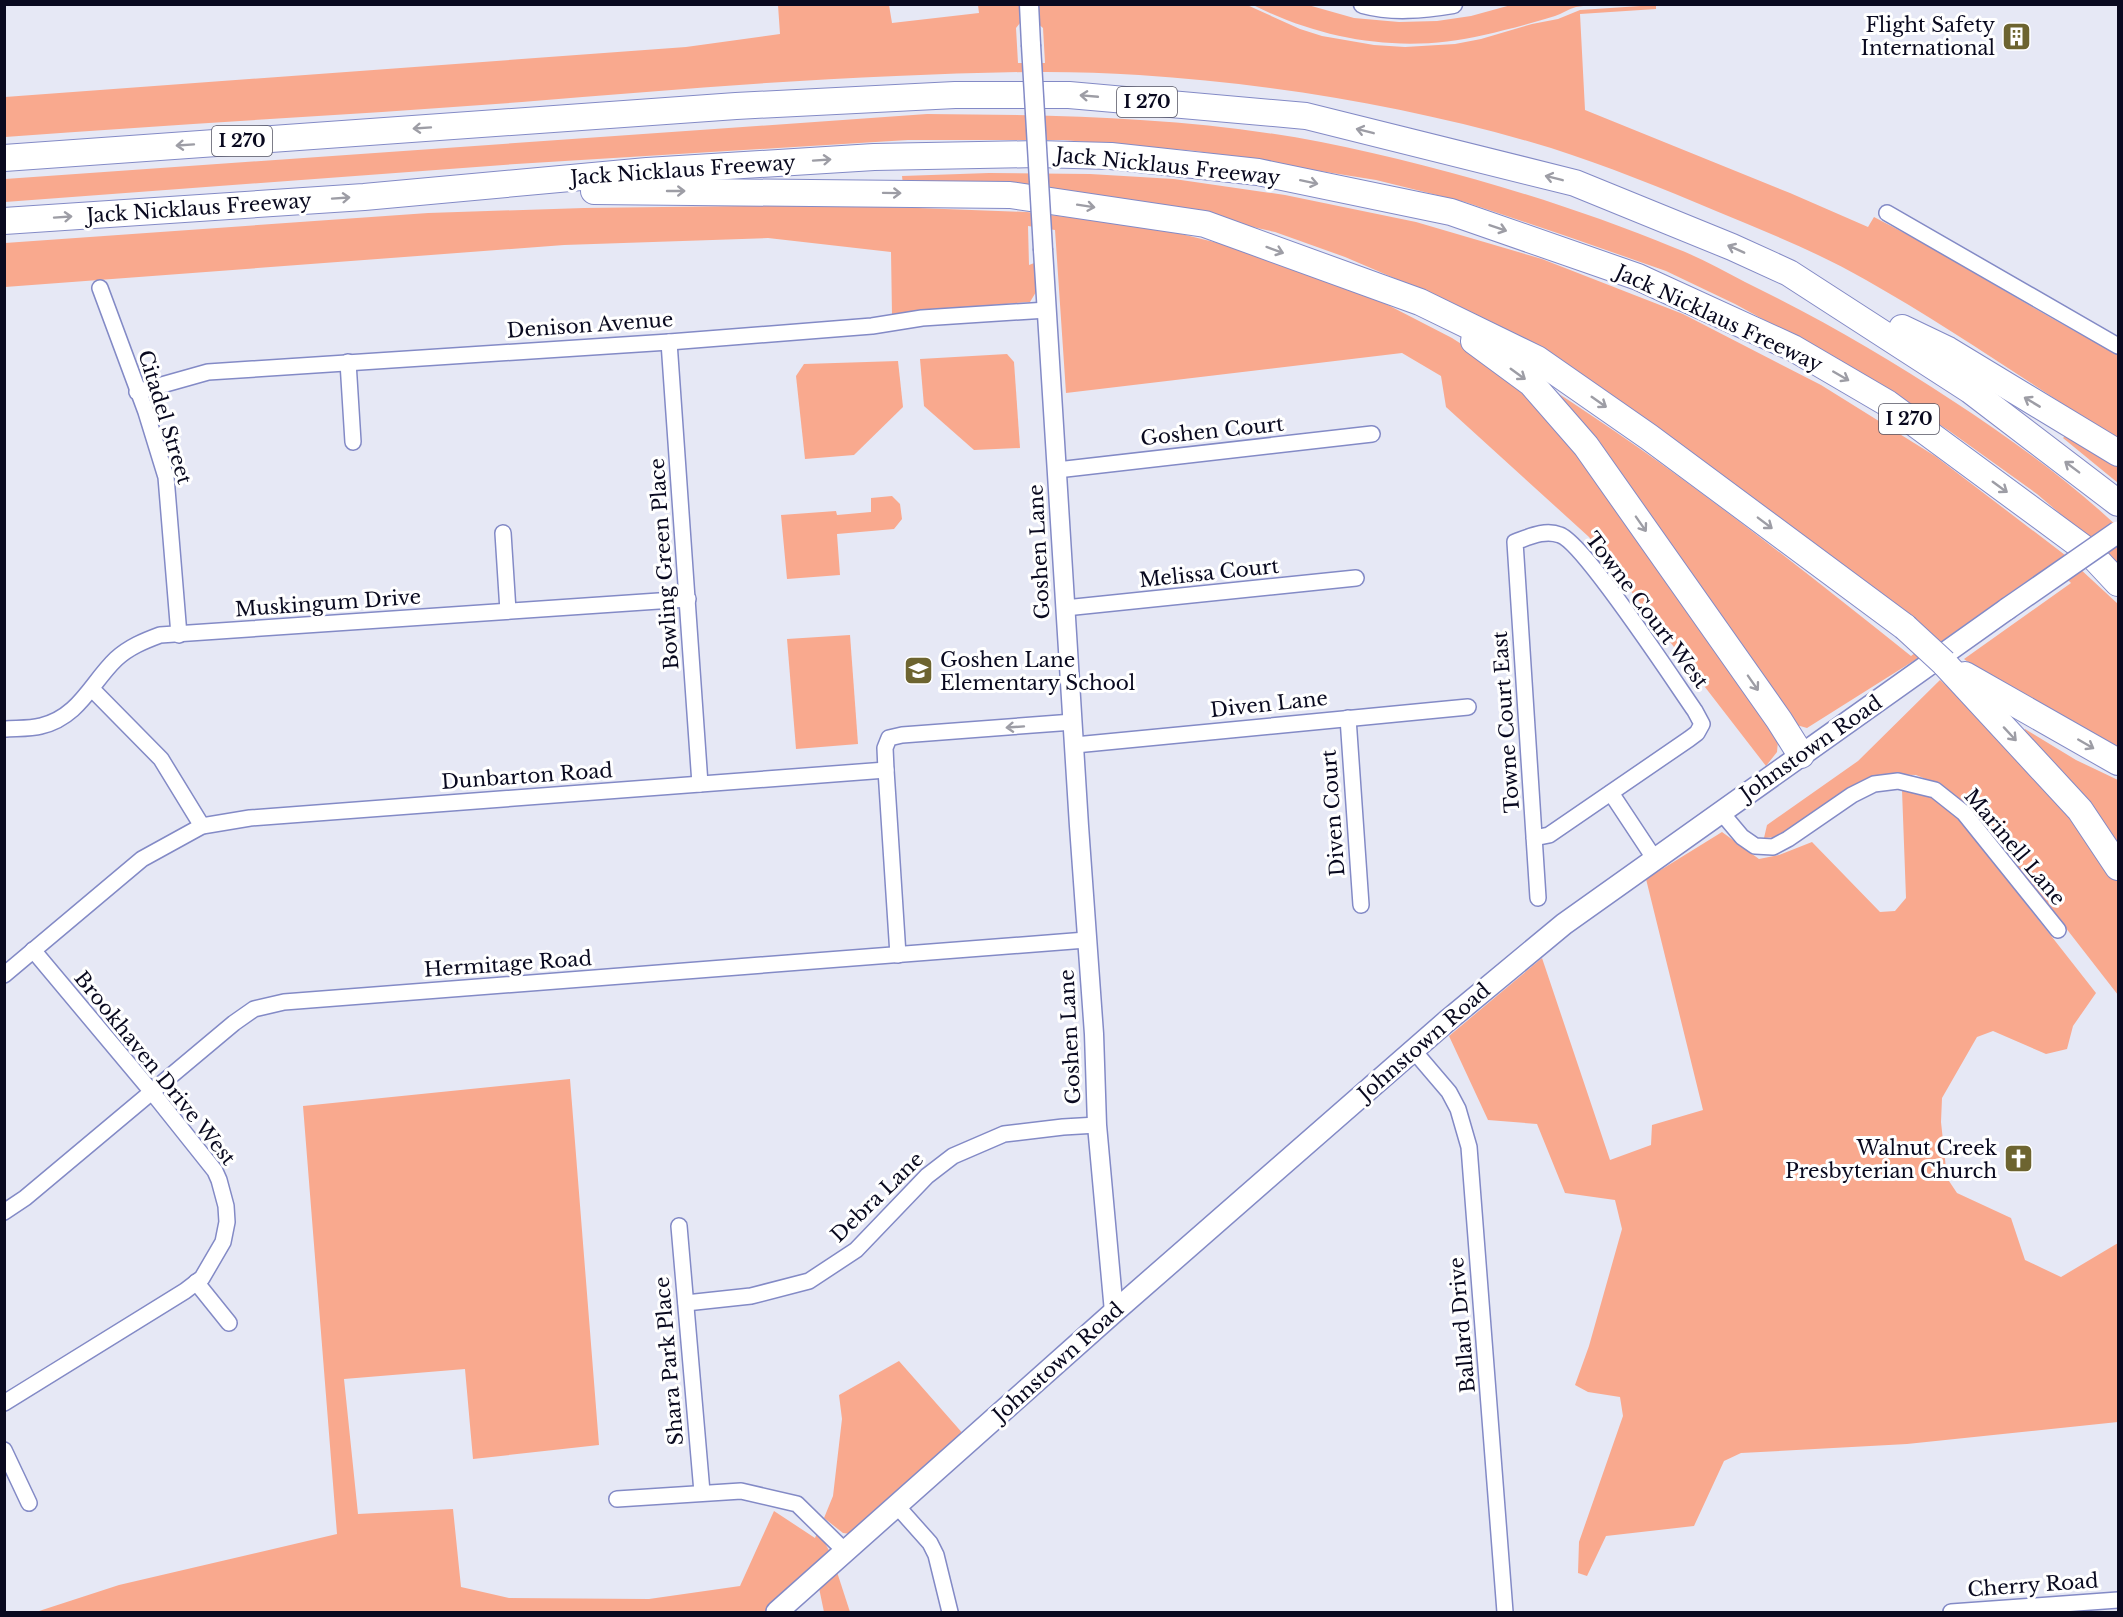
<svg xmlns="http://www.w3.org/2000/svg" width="2123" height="1617" viewBox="0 0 2123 1617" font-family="'Libre Baskerville',serif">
  <rect width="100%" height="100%" fill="#e6e8f5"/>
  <!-- green -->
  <g fill="#f9a98e">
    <path d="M778 5H889L892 23 979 13 978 5H1019L1020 23 1016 28 1018 63H1045L1043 28 1037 23 1036 5H1247L1300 29 1322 36 1374 45 1405 47 1455 44 1481 39 1532 24 1558 19 1580 10 1656 5V9L1580 14 1585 110 1790 193 1868 227 1874 217C1958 260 2035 312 2118 354V439C2034 387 1953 329 1866 280 1819 253 1767 232 1716 211 1662 188 1607 166 1551 148 1419 108 1277 84 1139 75 1058 69 977 73 896 76 771 81 647 92 522 102 350 115 177 124 5 137V97L686 47 780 34Z"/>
    <path d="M1253 5H1308L1354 18 1399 22 1437 21 1471 16 1511 5H1613C1601 5 1588 5 1576 7 1568 9 1562 14 1555 16 1533 23 1506 30 1484 35 1405 54 1324 41 1253 5Z"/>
    <path d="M927 114C1058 115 1191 117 1321 142 1440 166 1563 202 1675 248 1699 257 1722 270 1745 282 1817 317 1887 357 1953 401 2011 439 2068 480 2118 527V563L2037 494 1948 430 1845 364 1735 304 1666 271 1566 236 1465 202 1376 180 1196 151 1063 140H908L516 164 5 202V179Z"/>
    <path d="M989 173 1090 174 1174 179 1285 195 1416 222 1542 259 1683 314 1821 385 1935 456 2065 555 2118 604V753L2008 693 1964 659 2071 583 2053 565 2027 581 1915 660 1807 728 1793 724 1548 387C1675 468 1793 562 1911 656L1934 639 1443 299 1345 257 1275 232 1180 211 903 185 902 176Z"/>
    <path d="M838 205 1027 212 1161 229 1263 254 1355 288 1452 338 1497 367 1540 408 1582 454 1778 741 1777 752 1766 766 1589 537 1446 407 1441 376 1402 353 1066 393 1055 230 1028 226 1029 265 1037 262 1036 292 1030 302 917 311 892 315 891 252 768 238 564 245 5 287V243L428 213 584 208Z"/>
    <path d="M1007 354 1014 362 1020 448 974 450 924 406 920 359Z"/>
    <path d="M898 361 903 407 854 455 805 459 796 376 804 364Z"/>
    <path d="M2068 433 2118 464V483L2063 438Z"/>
    <path d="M892 496 900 504 902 519 894 529 837 534 840 575 787 579 781 515 836 511 837 515 871 512V498Z"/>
    <path d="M850 635 858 744 796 749 787 639Z"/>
    <path d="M1940 680 1994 728 2057 796 2118 882V995L1977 814 1943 786 1916 775 1882 774 1864 780 1777 837 1764 838 1767 825 1858 761Z"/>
    <path d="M2025 729 2076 760 2118 780V854L2022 733Z"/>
    <path d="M1902 790C1925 793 1935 798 1954 812L2096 993 2073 1026 2067 1049 2046 1054 1993 1031 1977 1037 1942 1098 1941 1122 1947 1178 1957 1193 2011 1218 2025 1260 2061 1277 2118 1243V1422L1907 1444 1741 1453 1724 1461 1694 1526 1606 1536 1587 1576 1578 1573 1579 1542 1623 1416 1620 1397 1588 1392 1575 1385 1589 1346 1622 1229 1615 1200 1565 1193 1537 1124 1488 1120 1449 1036 1542 958 1610 1160 1651 1145 1652 1125 1703 1110 1646 879 1722 832 1759 859 1779 855 1812 842 1880 912 1895 911 1906 898Z"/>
    <path d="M570 1079 599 1445 473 1459 465 1369 344 1379 358 1514 453 1509 461 1587 509 1598 649 1599 740 1586 774 1511 815 1538 818 1531 830 1552 767 1612H36L119 1585 337 1534 303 1106Z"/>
    <path d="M899 1361 965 1436 851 1534 843 1533 824 1518 833 1496 842 1419 839 1395Z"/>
    <path d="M837 1572 850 1612H824L819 1588Z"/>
  </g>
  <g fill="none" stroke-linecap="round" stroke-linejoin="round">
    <defs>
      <g id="minor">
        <path d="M1887 213 2118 346"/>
        <path d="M100 288 146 412 166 477 179 635"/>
        <path d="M669 342 700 784"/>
        <path d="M348 362 353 442"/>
        <path d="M137 392 208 372 669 342 872 326 922 318 1047 310"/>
        <path d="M1057 470 1372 434"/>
        <path d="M503 533 508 611"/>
        <path d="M1065 608 1356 578"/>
        <path d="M92 689 161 759 202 826"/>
        <path d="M1348 718 1361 905"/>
        <path d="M4 729C16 728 30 729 41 726 79 717 91 683 116 659 129 647 144 641 160 635L688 599"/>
        <path d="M1075 745 1468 707"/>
        <path d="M1611 793 1656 861"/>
        <path d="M1721 812 1742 837 1755 846 1773 847 1788 839 1852 795 1874 784 1898 781 1935 790 1964 813 2058 930"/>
        <path d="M1534 838 1549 835 1689 739 1697 733 1702 724 1695 711C1674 681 1584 543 1560 535 1545 529 1529 537 1515 542L1538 898"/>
        <path d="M898 955 886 770 885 748 889 738 902 735 1073 722"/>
        <path d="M4 975 142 859 202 826 250 818 886 770"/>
        <path d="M1414 1051 1449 1092 1458 1109 1469 1147 1505 1612"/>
        <path d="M4 1212 25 1198 234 1023 254 1009 284 1002 1086 940"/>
        <path d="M679 1226 702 1492"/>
        <path d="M196 1282 229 1323"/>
        <path d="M686 1303 751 1296 809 1281 856 1250 927 1176 953 1156 1004 1134 1063 1127 1097 1125"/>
        <path d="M4 1403 185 1291 202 1278 223 1242 227 1222 226 1206 219 1180 215 1171 152 1092 33 950"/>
        <path d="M4 1450 29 1503"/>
        <path d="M617 1499 741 1491 797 1504 846 1552"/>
        <path d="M897 1506 930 1543 936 1555 950 1612"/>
        <path d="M1951 1612 2118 1600"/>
      </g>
      <g id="tertiary">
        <path d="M1029 4 1031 45"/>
        <path d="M1363 4C1392 12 1423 9 1453 4"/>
        <path d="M1043 250 1079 826 1094 1034 1097 1125 1114 1312"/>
      </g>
      <path id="secondary" d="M777 1612 1114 1312 1447 1021 1564 924 2007 609"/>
      <g id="motorway">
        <path d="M4 158 736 106 955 95H1069L1306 116 1575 183 1732 247 1789 273 1970 390 2118 503"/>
        <path d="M594 191 1010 195 1205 224 1420 302 1537 359 1649 437 1905 627"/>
        <path d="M4 221 364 197 647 171 874 157 1037 154 1111 156 1258 172 1451 212 1638 277 1793 348 1887 403 2089 552 2118 583"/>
        <path d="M1902 328 1948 350 2118 453"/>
        <path d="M1474 341 1531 383 1586 446 1779 720 1801 755"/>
        <path d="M1944 663 2080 810 2118 867"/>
        <path d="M1965 675 2118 762"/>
      </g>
    </defs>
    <!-- minor casing -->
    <use href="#minor" stroke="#838ac6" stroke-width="18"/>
    <!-- tertiary casing -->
    <use href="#tertiary" stroke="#838ac6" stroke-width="21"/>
    <!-- secondary casing -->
    <use href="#secondary" stroke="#838ac6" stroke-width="24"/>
    <!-- motorway casing -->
    <use href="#motorway" stroke="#838ac6" stroke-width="28"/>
    <!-- minor -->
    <use href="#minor" stroke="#fff" stroke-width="15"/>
    <!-- tertiary -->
    <use href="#tertiary" stroke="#fff" stroke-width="18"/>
    <!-- secondary -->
    <use href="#secondary" stroke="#fff" stroke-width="21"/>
    <!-- motorway -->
    <use href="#motorway" stroke="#fff" stroke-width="26"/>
    <defs>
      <path id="tertiary-bridge" d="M1031 45 1043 250"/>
      <path id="secondary-bridge" d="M2007 609 2118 532"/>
      <path id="motorway-bridge" d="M1905 627 1944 663"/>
    </defs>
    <!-- tertiary-bridge casing -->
    <use href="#tertiary-bridge" stroke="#838ac6" stroke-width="21" stroke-linecap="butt"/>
    <!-- secondary-bridge casing -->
    <use href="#secondary-bridge" stroke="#838ac6" stroke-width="24" stroke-linecap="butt"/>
    <!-- motorway-bridge casing -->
    <use href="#motorway-bridge" stroke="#838ac6" stroke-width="28" stroke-linecap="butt"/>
    <!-- tertiary-bridge -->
    <use href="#tertiary-bridge" stroke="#fff" stroke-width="18"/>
    <!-- secondary-bridge -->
    <use href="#secondary-bridge" stroke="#fff" stroke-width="21"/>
    <!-- motorway-bridge -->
    <use href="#motorway-bridge" stroke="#fff" stroke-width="26"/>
  </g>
  <!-- one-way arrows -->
  <defs><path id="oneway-shaft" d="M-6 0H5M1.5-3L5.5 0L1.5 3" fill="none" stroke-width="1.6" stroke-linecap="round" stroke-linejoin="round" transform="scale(1.5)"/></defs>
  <g stroke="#9d9da5">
    <use href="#oneway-shaft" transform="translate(1089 96) rotate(-175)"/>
    <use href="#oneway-shaft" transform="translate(422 128) rotate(176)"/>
    <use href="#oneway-shaft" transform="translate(1365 131) rotate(-166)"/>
    <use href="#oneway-shaft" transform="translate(185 145) rotate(176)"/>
    <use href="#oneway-shaft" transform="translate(822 160) rotate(-4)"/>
    <use href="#oneway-shaft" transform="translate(1554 178) rotate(-166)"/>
    <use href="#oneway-shaft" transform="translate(1309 182) rotate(12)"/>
    <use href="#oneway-shaft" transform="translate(676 191)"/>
    <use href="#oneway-shaft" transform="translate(892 193) rotate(1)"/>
    <use href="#oneway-shaft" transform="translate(341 198) rotate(-4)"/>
    <use href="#oneway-shaft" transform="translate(1086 206) rotate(9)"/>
    <use href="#oneway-shaft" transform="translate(63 217) rotate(-4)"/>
    <use href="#oneway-shaft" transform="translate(1498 228) rotate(19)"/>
    <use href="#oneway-shaft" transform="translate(1736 249) rotate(-156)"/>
    <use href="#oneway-shaft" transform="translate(1275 250) rotate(20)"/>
    <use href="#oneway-shaft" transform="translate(1518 374) rotate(36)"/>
    <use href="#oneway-shaft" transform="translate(1841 376) rotate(30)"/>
    <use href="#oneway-shaft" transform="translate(1599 402) rotate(35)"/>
    <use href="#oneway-shaft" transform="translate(2032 402) rotate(-149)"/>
    <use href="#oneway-shaft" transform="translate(2072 467) rotate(-143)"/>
    <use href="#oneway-shaft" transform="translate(2000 487) rotate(36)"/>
    <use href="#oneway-shaft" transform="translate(1765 523) rotate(37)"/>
    <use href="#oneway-shaft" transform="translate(1641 524) rotate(55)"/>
    <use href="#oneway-shaft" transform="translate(1753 683) rotate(55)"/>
    <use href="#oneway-shaft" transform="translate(1015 727) rotate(176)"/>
    <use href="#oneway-shaft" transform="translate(2010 734) rotate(47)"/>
    <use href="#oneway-shaft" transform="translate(2086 744) rotate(30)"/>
  </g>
  <!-- icons -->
  <defs>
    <symbol id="building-square" viewBox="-11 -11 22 22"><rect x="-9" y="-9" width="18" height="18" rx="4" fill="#6d6430" stroke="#fff"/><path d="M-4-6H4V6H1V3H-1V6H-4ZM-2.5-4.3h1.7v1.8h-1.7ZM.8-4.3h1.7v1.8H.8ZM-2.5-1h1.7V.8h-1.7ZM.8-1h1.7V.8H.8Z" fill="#fff"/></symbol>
    <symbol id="school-square" viewBox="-11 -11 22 22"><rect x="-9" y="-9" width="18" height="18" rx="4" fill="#6d6430" stroke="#fff"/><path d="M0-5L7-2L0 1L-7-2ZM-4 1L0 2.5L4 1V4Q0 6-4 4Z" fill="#fff"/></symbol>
    <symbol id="church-square" viewBox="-11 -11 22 22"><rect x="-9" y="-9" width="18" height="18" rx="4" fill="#6d6430" stroke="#fff"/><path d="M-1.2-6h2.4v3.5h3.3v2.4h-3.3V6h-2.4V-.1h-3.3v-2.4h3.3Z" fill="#fff"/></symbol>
  </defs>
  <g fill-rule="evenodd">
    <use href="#building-square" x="2000" y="20" width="33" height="33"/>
    <use href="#school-square" x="902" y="654" width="33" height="33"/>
    <use href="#church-square" x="2002" y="1142" width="33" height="33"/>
  </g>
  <g text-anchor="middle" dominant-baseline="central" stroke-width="6" stroke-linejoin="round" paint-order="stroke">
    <!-- shield labels -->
    <g fill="#fff" stroke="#535362" stroke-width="1.5">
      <rect x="1117" y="87" width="60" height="30" rx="4.5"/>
      <rect x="212" y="126" width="60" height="30" rx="4.5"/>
      <rect x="1879" y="404" width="60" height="30" rx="4.5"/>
    </g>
    <g font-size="18" font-weight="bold" fill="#09091f">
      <text x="1147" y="102">I 270</text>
      <text x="242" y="141">I 270</text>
      <text x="1909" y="419">I 270</text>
    </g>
    <!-- poi labels -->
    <g font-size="20" fill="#09091f" stroke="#fff" text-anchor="end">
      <text x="1995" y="25">Flight Safety<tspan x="1995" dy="23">International</tspan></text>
      <text x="940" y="660" text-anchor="start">Goshen Lane<tspan x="940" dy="23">Elementary School</tspan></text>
      <text x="1997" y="1148">Walnut Creek<tspan x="1997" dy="23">Presbyterian Church</tspan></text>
    </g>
    <!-- street labels -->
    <g font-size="20" fill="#09091f" stroke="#fff">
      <text transform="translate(1168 166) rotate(6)">Jack Nicklaus Freeway</text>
      <text transform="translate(683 170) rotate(-4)">Jack Nicklaus Freeway</text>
      <text transform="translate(199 208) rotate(-4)">Jack Nicklaus Freeway</text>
      <text transform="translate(1719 318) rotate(25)">Jack Nicklaus Freeway</text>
      <text transform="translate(590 325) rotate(-4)">Denison Avenue</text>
      <text transform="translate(165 417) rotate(73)">Citadel Street</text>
      <text transform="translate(1212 431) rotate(-6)">Goshen Court</text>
      <text transform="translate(1039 552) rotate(-93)">Goshen Lane</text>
      <text transform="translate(664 564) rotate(-94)">Bowling Green Place</text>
      <text transform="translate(1209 573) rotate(-6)">Melissa Court</text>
      <text transform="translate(328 603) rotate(-4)">Muskingum Drive</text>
      <text transform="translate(1647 610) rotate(53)">Towne Court West</text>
      <text transform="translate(1269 704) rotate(-6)">Diven Lane</text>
      <text transform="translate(1506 722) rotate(-94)">Towne Court East</text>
      <text transform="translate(1811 748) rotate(-35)">Johnstown Road</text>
      <text transform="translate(527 776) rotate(-4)">Dunbarton Road</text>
      <text transform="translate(1333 813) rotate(-94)">Diven Court</text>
      <text transform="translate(2015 847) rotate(50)">Marinell Lane</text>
      <text transform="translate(508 964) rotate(-4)">Hermitage Road</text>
      <text transform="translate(1070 1037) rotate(-93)">Goshen Lane</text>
      <text transform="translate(1424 1042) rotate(-41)">Johnstown Road</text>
      <text transform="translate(155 1068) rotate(51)">Brookhaven Drive West</text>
      <text transform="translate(877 1197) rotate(-44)">Debra Lane</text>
      <text transform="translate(1462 1325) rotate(-95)">Ballard Drive</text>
      <text transform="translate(669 1361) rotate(-95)">Shara Park Place</text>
      <text transform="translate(1058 1362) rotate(-42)">Johnstown Road</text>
      <text transform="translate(2033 1585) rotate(-4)">Cherry Road</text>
    </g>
  </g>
  <!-- border -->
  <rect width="2123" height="1617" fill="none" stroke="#09091f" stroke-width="12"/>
</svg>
